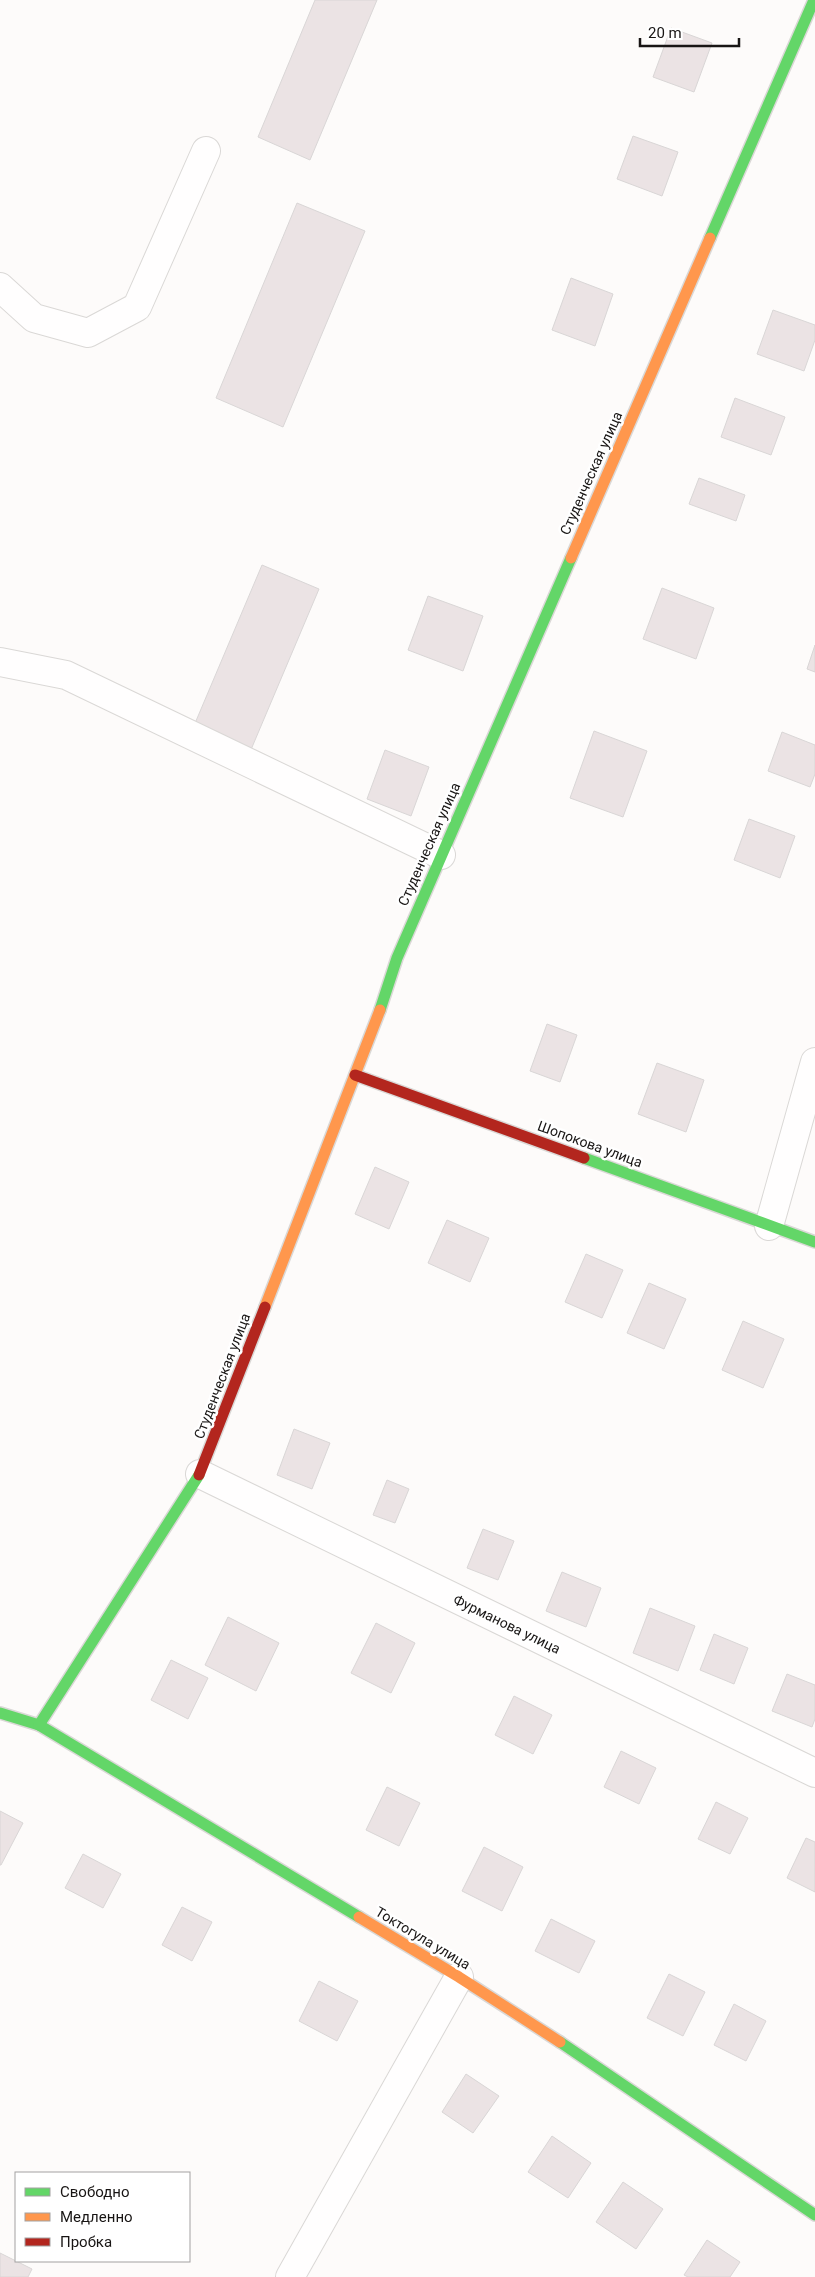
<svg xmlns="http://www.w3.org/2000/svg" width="815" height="2277" viewBox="0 0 815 2277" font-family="Roboto,sans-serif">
  <rect width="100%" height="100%" fill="#fdfbfa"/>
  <!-- building -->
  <g fill="#ebe3e4" stroke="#d9d6d6">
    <path d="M315 0H377L310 160 258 137Z"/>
    <path d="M671 28 712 43 694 92 653 77Z"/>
    <path d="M633 136 678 152 662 196 617 179Z"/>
    <path d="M297 203 365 231 283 427 216 398Z"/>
    <path d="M571 278 613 294 595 346 552 330Z"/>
    <path d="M773 310 815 325V340L804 371 757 354Z"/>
    <path d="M735 398 785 417 771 455 721 437Z"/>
    <path d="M699 478 745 495 736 521 689 504Z"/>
    <path d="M262 565 319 589 250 752 193 728Z"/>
    <path d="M662 588 714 608 696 659 643 639Z"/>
    <path d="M428 596 483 616 463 671 408 650Z"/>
    <path d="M815 645V672L807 669Z"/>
    <path d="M594 731 647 751 623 817 570 798Z"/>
    <path d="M782 732 815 745V774L810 787 768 771Z"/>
    <path d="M385 750 429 767 411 816 367 799Z"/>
    <path d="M749 819 795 836 780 878 734 860Z"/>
    <path d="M547 1024 577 1035 560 1082 530 1071Z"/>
    <path d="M657 1063 704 1080 686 1132 638 1114Z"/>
    <path d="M375 1167 409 1182 389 1229 355 1214Z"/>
    <path d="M447 1220 489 1238 470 1282 428 1263Z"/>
    <path d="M586 1254 623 1270 602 1318 565 1302Z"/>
    <path d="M649 1283 686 1299 664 1349 627 1333Z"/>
    <path d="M743 1321 784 1339 763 1388 722 1370Z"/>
    <path d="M294 1429 330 1443 312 1489 277 1475Z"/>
    <path d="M387 1480 409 1489 395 1523 373 1515Z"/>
    <path d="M483 1529 514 1541 498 1580 467 1568Z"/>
    <path d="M562 1572 601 1588 586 1627 546 1611Z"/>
    <path d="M650 1608 695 1626 678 1671 633 1653Z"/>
    <path d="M228 1617 279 1643 256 1691 205 1665Z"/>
    <path d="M376 1623 415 1643 391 1693 351 1673Z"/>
    <path d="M714 1634 748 1648 734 1684 700 1670Z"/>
    <path d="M171 1660 208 1678 188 1719 151 1700Z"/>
    <path d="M787 1674 815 1685V1719L812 1727 772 1711Z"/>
    <path d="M514 1696 552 1715 533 1754 495 1735Z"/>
    <path d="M621 1751 656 1768 639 1804 604 1787Z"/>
    <path d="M387 1787 420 1803 399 1846 366 1830Z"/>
    <path d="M716 1802 748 1818 730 1854 698 1839Z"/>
    <path d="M0 1811 23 1823 1 1865H0Z"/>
    <path d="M806 1838 815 1842V1892L787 1878Z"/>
    <path d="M484 1847 523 1867 502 1911 462 1891Z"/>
    <path d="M83 1854 121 1874 103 1908 65 1888Z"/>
    <path d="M182 1907 212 1922 192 1961 162 1945Z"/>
    <path d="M551 1919 595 1941 579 1973 535 1951Z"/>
    <path d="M669 1974 705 1992 683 2036 647 2018Z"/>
    <path d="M319 1981 358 2001 337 2041 299 2021Z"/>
    <path d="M734 2004 766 2021 746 2061 714 2045Z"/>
    <path d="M466 2074 499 2096 473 2133 442 2112Z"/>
    <path d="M552 2136 591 2163 568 2198 528 2172Z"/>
    <path d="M623 2182 663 2209 636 2249 596 2222Z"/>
    <path d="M707 2240 740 2262 730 2277H688L684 2275Z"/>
    <path d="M0 2253 32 2269 28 2277H0Z"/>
  </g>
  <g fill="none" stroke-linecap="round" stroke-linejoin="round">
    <defs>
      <g id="street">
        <path d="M0 287 34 318 88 333 137 307 206 151"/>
        <path d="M0 662 66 675 441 855"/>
        <path d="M769 1226 815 1062"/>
        <path d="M200 1474 815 1773"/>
        <path d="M290 2277 459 1977"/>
      </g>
      <g id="fast">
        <path d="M710 238 814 0"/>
        <path d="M380 1010 397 958 571 558"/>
        <path d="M584 1158 815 1242"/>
        <path d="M0 1713 39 1725 359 1917"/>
        <path d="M39 1725 199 1475"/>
        <path d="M560 2042 815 2215"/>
      </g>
      <g id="slow">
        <path d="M571 558 710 238"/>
        <path d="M265 1307 380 1010"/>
        <path d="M359 1917 459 1977 560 2042"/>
      </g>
      <g id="jam">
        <path d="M355 1075 584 1158"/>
        <path d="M199 1475 265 1307"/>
      </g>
    </defs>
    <!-- street casing -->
    <use href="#street" stroke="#dad8d6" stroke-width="30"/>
    <!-- fast casing -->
    <use href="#fast" stroke="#dad8d6" stroke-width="14"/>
    <!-- slow casing -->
    <use href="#slow" stroke="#dad8d6" stroke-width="14"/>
    <!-- jam casing -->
    <use href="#jam" stroke="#dad8d6" stroke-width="14"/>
    <!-- street -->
    <use href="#street" stroke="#fffefe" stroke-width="28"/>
    <!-- fast -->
    <use href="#fast" stroke="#63d668" stroke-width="11"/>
    <!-- slow -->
    <use href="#slow" stroke="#ff974d" stroke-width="11"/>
    <!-- jam -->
    <use href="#jam" stroke="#b3261e" stroke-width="11"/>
  </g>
  <g text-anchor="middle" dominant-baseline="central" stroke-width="5" stroke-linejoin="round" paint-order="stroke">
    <!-- street labels -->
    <g font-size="14" fill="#181514" stroke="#fff">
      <text transform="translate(591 473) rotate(-66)">Студенческая улица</text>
      <text transform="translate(429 844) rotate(-66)">Студенческая улица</text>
      <text transform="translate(590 1144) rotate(20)">Шопокова улица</text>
      <text transform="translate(222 1376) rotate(-69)">Студенческая улица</text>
      <text transform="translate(507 1624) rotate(26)">Фурманова улица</text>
      <text transform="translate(423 1938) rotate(31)">Токтогула улица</text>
    </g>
  </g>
  <!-- legend -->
  <rect x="15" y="2172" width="175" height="90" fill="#ffffff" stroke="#a3a1a1"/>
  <rect x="25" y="2188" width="25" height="8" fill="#63d668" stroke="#a3a1a1"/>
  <text x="60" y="2197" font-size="15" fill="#181514">Свободно</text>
  <rect x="25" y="2213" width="25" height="8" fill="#ff974d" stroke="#a3a1a1"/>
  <text x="60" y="2222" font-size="15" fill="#181514">Медленно</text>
  <rect x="25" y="2238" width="25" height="8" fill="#b3261e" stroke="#a3a1a1"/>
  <text x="60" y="2247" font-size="15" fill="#181514">Пробка</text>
  <!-- scale -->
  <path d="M640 38v8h99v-8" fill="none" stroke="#181514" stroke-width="2.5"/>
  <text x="648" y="38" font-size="15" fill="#181514" stroke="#ffffff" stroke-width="4" paint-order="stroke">20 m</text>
</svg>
